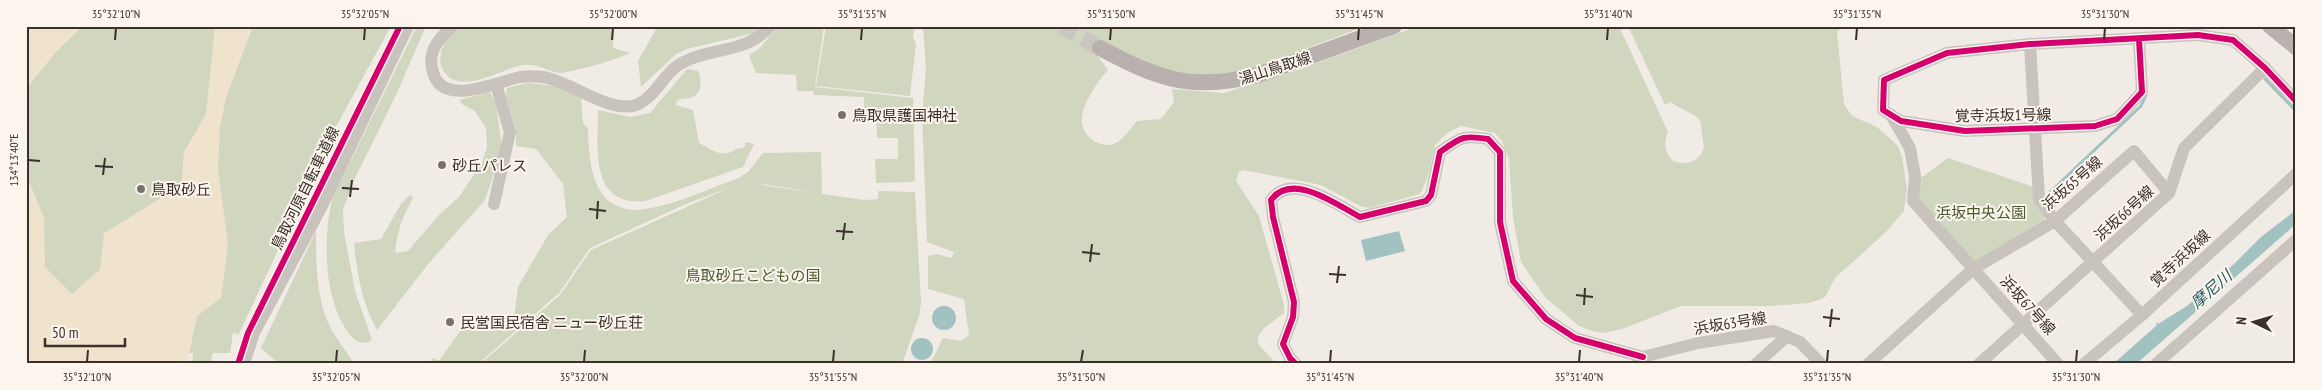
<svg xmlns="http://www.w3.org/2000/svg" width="2322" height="390" viewBox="0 0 2322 390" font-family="'PT Sans Narrow','Noto Sans JP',sans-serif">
  <rect width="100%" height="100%" fill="#f0ebe5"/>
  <!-- green -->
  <g fill="#d1d6bf">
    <path d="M26 26H391L332 134 239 334 233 333 230 353H213L210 364H192L193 353H26Z"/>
    <path d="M417 26H426L396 95 355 178 343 209 344 232 355 291 372 340C364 345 357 343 352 337 323 304 323 240 332 199Z"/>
    <path d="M456 26H614L613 48 630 53C623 58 569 73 560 73 547 71 537 63 523 65 502 68 456 99 442 68 436 52 447 38 456 26Z"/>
    <path d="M658 26H761L754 33 687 49 676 54 641 87 638 61Z"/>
    <path d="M778 26H824L815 87 913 98 915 180 912 182 876 183 875 159H898V138H877L876 111H864V97L814 95 813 91H797L796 75 756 73 750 59V54L758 50Z"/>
    <path d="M826 26H915L913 37 916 44 910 96 816 86Z"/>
    <path d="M923 26H1366L1307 48V50C1285 57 1261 68 1237 72 1190 82 1142 64 1096 54L1108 70C1098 81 1084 101 1082 117 1079 135 1102 153 1119 141 1126 136 1131 128 1137 121L1161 119 1174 102 1172 89 1224 93 1298 70 1418 26H1619L1668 132C1663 142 1665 153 1673 161 1687 166 1699 162 1704 148L1700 120C1693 112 1680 110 1671 102L1665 105 1628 26H1845L1837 32 1844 104 1852 116 1877 127 1897 145 1902 156 1907 190 1904 211 1887 231 1835 278 1825 297 1819 300 1809 303 1772 306H1681L1622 329 1604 333 1592 331 1579 326 1545 297 1521 262 1513 217 1509 159 1502 141 1495 133 1461 126 1447 133 1435 145 1428 177 1420 194 1369 208 1360 206 1321 185 1244 170 1239 172 1236 181 1259 216 1284 305V313L1264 328 1258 336V344L1277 364H928L932 360 943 338 961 341 969 335 964 299 928 289V256L937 254 951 258 954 252 927 242 922 116 926 69Z"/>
    <path d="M687 69 698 71C701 78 703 92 693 97 688 99 682 98 677 100L676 105 693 110 699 143C707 147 719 156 728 153 735 151 735 148 744 148L746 142 754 144 743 167 645 201C589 207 598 146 598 110L630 117 650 113Z"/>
    <path d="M528 83 556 86 581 98 583 123 588 128C589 150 589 176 603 195 609 204 625 211 637 210 671 207 707 189 739 178L748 172 763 153 821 152 822 194 757 183 768 186 864 200 878 199V191L915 192 921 303 919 316 902 364H480L560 295 591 250 731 187 686 204 590 248 559 293 478 364H429L433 358 439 361 463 327C482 335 499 332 514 318L518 287 548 235 567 217 563 184 536 149 516 146V129L506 97 507 88Z"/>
    <path d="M490 92 496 103 502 149 485 200 429 263 377 330C362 303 357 274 354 243L381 239 401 204 410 195 413 198C402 217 397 232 395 253L408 251 440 214 459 197 482 163 487 147 486 128 475 111 463 105 459 100Z"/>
    <path d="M1948 158 2034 187 2045 214 2044 221 1977 262 1969 261 1919 204 1918 180Z"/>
    <path d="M316 231C316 264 316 301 332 331 339 342 347 352 354 364H279L261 348Z"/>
  </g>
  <!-- sand -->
  <g fill="#efe3cc">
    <path d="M26 26H83L56 52 26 89Z"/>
    <path d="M215 26H253L226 98 220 127 218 169 228 244 221 298 197 316 187 364H26V174L44 218 45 267 72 294 100 269 104 233 181 186 184 152 206 114Z"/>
  </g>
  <!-- water -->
  <g fill="#a1c2c1">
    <path d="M2296 210V224L2136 364H2113L2156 326 2157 322 2158 324 2187 306 2235 263 2261 237Z"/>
    <path d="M1399 231 1405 251 1366 261 1361 240Z"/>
    <circle cx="944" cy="318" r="12"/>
    <circle cx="922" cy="349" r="11"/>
  </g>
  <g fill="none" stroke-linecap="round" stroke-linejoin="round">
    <!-- stream -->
    <g stroke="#a1c2c1" stroke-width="3">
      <path d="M2265 79 2296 111"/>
      <path d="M2054 206 2048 201V194L2141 106 2146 95"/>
    </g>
    <!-- major-tunnel -->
    <path stroke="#ccc6c0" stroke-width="16" stroke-dasharray="16 8" stroke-linecap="butt" d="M1062 26 1100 48"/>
    <!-- minor -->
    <g stroke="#c9c3be" stroke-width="12">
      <path d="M452 26C440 38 428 50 432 68 439 110 496 82 520 77 528 76 536 76 543 77 570 81 610 114 636 105 655 98 664 73 680 64 708 47 748 54 770 26"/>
      <path d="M2139 39 2142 92 2117 119 2095 126 1965 131 1901 121 1883 110 1884 80 1947 53 2030 44 2198 35 2233 40 2265 68 2296 101"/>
      <path d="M2030 44 2039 199 2055 221 2142 315"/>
      <path d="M1891 115 1910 148 1915 176 1913 201 2058 364"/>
      <path d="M494 204 510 132 496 84"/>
      <path d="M1638 362 1643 357 1698 343 1774 331 1800 342 1821 364"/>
      <path d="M244 364 254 333 322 206 408 26"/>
      <path d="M1296 364 1290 358 1283 344 1293 317 1294 302 1273 217 1271 200C1292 171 1337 205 1360 217L1426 201 1431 195 1440 152C1461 137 1463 135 1488 139L1500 152V222L1513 281 1546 319 1575 338 1643 357"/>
      <path d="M1756 364 1787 336"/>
      <path d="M1868 364 1973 269 2055 221 2134 151 2169 193"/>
      <path d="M1979 364 2169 193 2184 148 2265 68"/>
      <path d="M2084 364 2142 315 2296 174"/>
      <path d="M2156 364 2296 240"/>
    </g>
    <!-- major -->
    <g stroke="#b8b1ad" stroke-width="16">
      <path d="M2270 26 2296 47"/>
      <path d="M1100 48C1158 79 1191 92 1258 75L1394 26"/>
    </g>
    <defs>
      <g id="cycleway">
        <path d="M2139 39 2142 92 2117 119 2095 126 1965 131 1901 121 1883 110 1884 80 1947 53 2030 44 2198 35 2233 40 2265 68 2296 101"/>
        <path d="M238 364 248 333 400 26"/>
        <path d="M1296 364 1290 358 1283 344 1293 317 1294 302 1273 217 1271 200C1292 171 1337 205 1360 217L1426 201 1431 195 1440 152C1461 137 1463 135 1488 139L1500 152V222L1513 281 1546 319 1575 338 1643 357"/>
      </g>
    </defs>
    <!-- cycleway casing -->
    <use href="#cycleway" stroke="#fbf5ee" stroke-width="9"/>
    <!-- cycleway -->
    <use href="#cycleway" stroke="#d6006c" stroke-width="6"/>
  </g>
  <!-- ticks -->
  <path fill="none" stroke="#3b302b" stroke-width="2" d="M115 40 116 28M364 40 365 28M612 40 613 28M861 40 862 28M1110 40 1111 28M1358 40 1359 28M1607 40 1608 28M1856 40 1857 28M2104 40 2105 28M28 160 40 161M95 166 113 167M103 175 105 158M342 188 359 189M350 197 352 180M589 209 606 211M597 219 598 201M836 231 853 232M843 240 845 223M1082 252 1100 254M1090 262 1092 244M1329 274 1346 275M1337 283 1339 266M1576 295 1593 297M1584 305 1585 288M1823 317 1840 319M1830 327 1832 309M87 362 88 350M336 362 337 350M584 362 585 350M833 362 834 350M1081 362 1083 350M1330 362 1331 350M1579 362 1580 350M1827 362 1828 350M2076 362 2077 350"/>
  <!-- markers -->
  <g fill="#7a716c" stroke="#fbf5ee" stroke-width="2">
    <circle cx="842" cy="115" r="5"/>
    <circle cx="442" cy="165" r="5"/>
    <circle cx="141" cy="189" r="5"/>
    <circle cx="450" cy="322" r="5"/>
  </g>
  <g text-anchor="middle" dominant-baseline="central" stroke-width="4" stroke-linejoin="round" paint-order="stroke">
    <!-- street labels -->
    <g font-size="15" fill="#3b302b" stroke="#fbf5ee">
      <text transform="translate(1275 68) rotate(-18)">湯山鳥取線</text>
      <text transform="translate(2003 115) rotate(-1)">覚寺浜坂1号線</text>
      <text transform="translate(2072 183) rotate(-41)">浜坂65号線</text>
      <text transform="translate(305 188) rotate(-64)">鳥取河原自転車道線</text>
      <text transform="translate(2124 213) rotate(-42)">浜坂66号線</text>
      <text transform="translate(2180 258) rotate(-43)">覚寺浜坂線</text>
      <text transform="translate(2028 305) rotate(48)">浜坂67号線</text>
      <text transform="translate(1730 323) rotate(-9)">浜坂63号線</text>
    </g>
    <!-- poi labels -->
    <g font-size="15" fill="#3b302b" stroke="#fbf5ee" text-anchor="start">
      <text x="852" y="115">鳥取県護国神社</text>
      <text x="452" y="165">砂丘パレス</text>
      <text x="151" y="189">鳥取砂丘</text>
      <text x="460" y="322">民営国民宿舎 ニュー砂丘荘</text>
    </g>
    <!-- park labels -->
    <g font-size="15" fill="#4a5a2e" stroke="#fbf5ee">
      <text x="1981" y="212">浜坂中央公園</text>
      <text x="753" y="275">鳥取砂丘こどもの国</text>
    </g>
    <!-- water labels -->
    <g font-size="16" font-style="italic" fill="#1f5a5e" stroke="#fbf5ee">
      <text transform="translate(2211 289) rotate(-41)">摩尼川</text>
    </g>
  </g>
  <!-- border -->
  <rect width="2322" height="390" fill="none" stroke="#fbf5ee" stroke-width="55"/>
  <!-- north arrow -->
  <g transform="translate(2254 322) rotate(275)" stroke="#fbf5ee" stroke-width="4" paint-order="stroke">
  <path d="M0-4L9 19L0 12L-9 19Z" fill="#3b302b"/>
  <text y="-8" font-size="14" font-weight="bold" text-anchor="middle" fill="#3b302b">N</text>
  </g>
  <!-- scale -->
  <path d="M45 338v8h80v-8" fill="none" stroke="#3b302b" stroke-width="2.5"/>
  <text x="52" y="338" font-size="15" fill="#3b302b" stroke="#fbf5ee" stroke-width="4" paint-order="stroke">50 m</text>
  <rect x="28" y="28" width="2266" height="334" fill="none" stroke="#3b302b" stroke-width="2"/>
  <g font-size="12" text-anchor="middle" fill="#3b302b">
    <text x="116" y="18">35°32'10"N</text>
    <text x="365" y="18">35°32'05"N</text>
    <text x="613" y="18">35°32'00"N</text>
    <text x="862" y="18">35°31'55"N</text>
    <text x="1111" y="18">35°31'50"N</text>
    <text x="1359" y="18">35°31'45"N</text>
    <text x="1608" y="18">35°31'40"N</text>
    <text x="1857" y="18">35°31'35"N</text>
    <text x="2105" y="18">35°31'30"N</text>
    <text transform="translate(14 160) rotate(-90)" y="4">134°13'40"E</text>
    <text x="87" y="381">35°32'10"N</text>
    <text x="336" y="381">35°32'05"N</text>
    <text x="584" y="381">35°32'00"N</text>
    <text x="833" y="381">35°31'55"N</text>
    <text x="1081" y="381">35°31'50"N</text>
    <text x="1330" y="381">35°31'45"N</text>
    <text x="1579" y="381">35°31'40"N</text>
    <text x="1827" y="381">35°31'35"N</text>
    <text x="2076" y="381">35°31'30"N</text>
  </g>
</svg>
